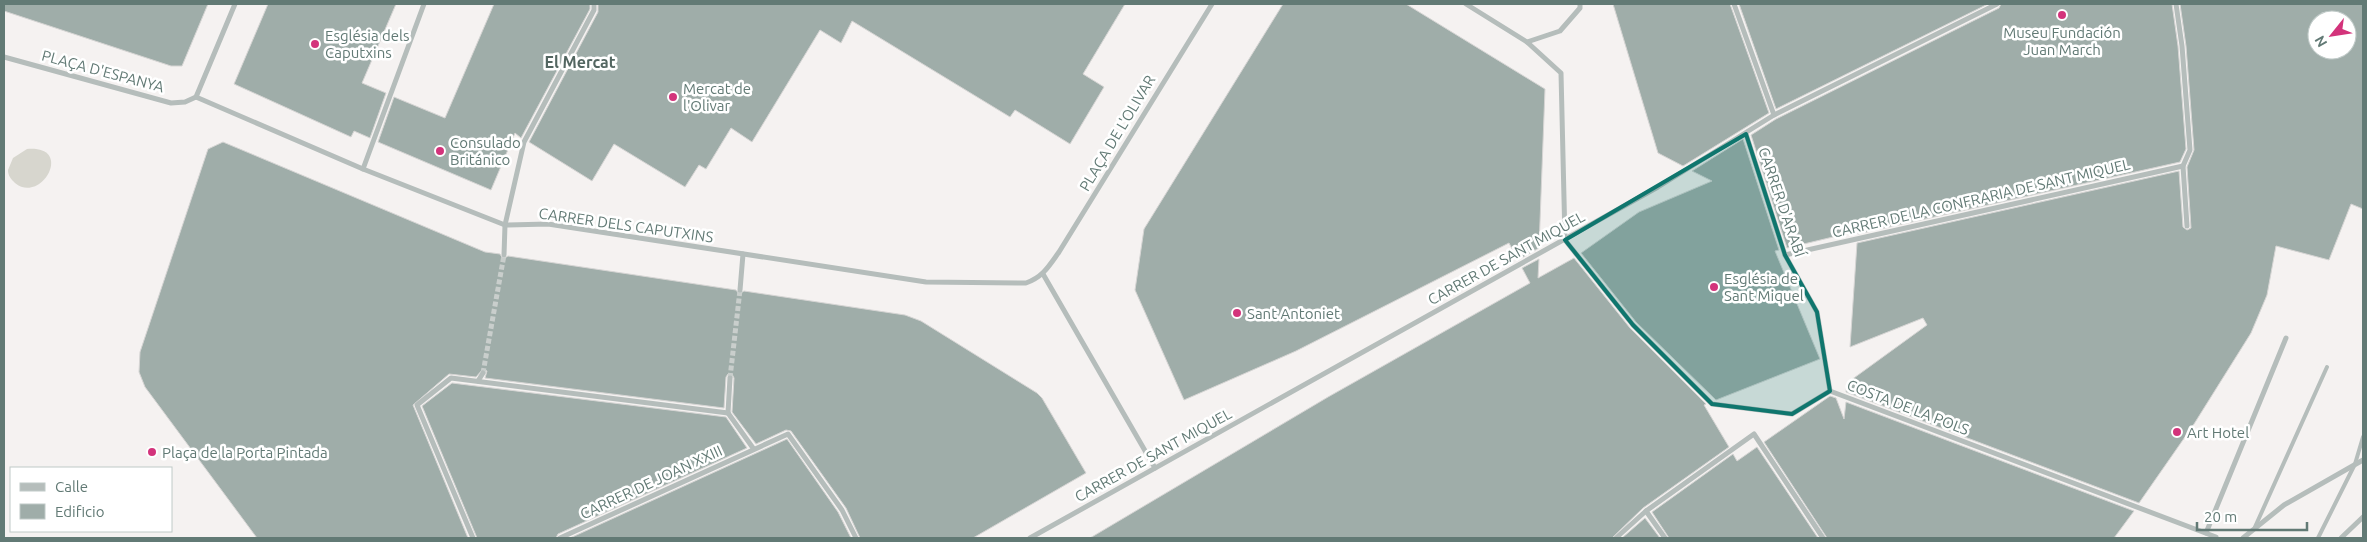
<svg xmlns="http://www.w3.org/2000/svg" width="2367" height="542" viewBox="0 0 2367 542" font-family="Ubuntu,sans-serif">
  <rect width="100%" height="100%" fill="#f5f2f1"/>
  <!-- green -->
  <path fill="#d7d6ce" d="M27 149C75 145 41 205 15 183 11 179 8 176 8 170L13 158Z"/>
  <!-- building -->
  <g fill="#9fada9" stroke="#d6d5d4" fill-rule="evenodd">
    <path d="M4 4H208L182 66H171L4 11Z"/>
    <path d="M268 4H396L362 83 386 93 370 138 354 131 351 137 234 84Z"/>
    <path d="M494 4H590V9L521 138 515 133 491 190 378 142 394 97 445 118Z"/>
    <path d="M598 4H1125L1083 74 1104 87 1070 144 1015 110 1010 117 852 21 841 43 820 30 752 142 731 128 706 169 699 165 685 187 614 144 592 181 529 142 598 12Z"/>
    <path d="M1283 4H1406L1545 89 1539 248 1518 260 1509 243 1296 351 1184 400 1135 290 1144 229Z"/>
    <path d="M1613 4H1730L1769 113 1683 166 1658 153Z"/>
    <path d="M1739 4H1988L1776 109Z"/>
    <path d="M2001 4H2172L2178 46 2186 149 2180 162 1858 234V231L1787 248 1751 135 1776 119 1999 8Z"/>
    <path d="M2180 4H2363V209L2351 204 2329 260 2276 246 2267 295 2251 333 2194 424 2139 503 1846 392 1847 383 1927 325 1923 318 1850 347 1857 243 2179 171 2183 227 2187 230 2191 228 2187 167 2194 150 2186 46ZM2317 20H2347V50H2317Z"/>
    <path d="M1743 139 1779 250 1775 251 1820 359 1716 400 1636 322 1581 253 1639 212 1712 181 1692 171Z"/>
    <path d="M223 142 485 252 500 254 503 259 508 256 736 290 739 294 744 291 905 315 921 321 1037 393 1042 398 1086 473 973 538H860L846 508 791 431 786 430 756 444 732 412 734 378 732 374H728L726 377 724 408 485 378 487 371 483 369 476 377 449 374 413 405 468 538H257L145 387 139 372 140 352 208 149Z"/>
    <path d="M1574 258 1630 328 1706 404 1704 405 1729 447 1643 508 1612 538H1090L1328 397 1530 283 1522 268 1539 259 1538 278Z"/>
    <path d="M452 383 726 417 747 448 558 534 556 538H477L422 406Z"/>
    <path d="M1830 396 1836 398 1844 419 1846 402 2134 511 2114 538H1827L1764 442Z"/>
    <path d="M787 439 838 512 851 538H570Z"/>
    <path d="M1757 447 1818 538H1669L1652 512 1733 454 1737 461Z"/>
    <path d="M1645 518 1660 538H1622Z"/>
  </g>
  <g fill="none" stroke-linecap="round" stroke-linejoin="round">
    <!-- street-tunnel -->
    <g stroke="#c9cecc" stroke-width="5" stroke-dasharray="5 2.5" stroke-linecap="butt">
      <path d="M483 373 504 255"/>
      <path d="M730 378 740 290"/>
    </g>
    <!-- lane -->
    <g stroke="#b5bdbb" stroke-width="4">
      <path d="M2255 527 2327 367"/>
      <path d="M2318 538 2355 464 2363 437"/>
    </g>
    <!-- street -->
    <g stroke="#b5bdbb" stroke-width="5">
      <path d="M1466 4 1527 42 1561 73 1565 240 1633 325 1712 404 1792 414 1830 391 2216 537"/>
      <path d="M1734 4 1774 115"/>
      <path d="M2176 4 2182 46 2190 150 2183 166 2187 226"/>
      <path d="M1527 42 1560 31 1580 8V4"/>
      <path d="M4 57 171 103 185 102 196 97"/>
      <path d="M196 97 363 169 505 225 548 224 926 282 1026 283C1043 277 1049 266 1059 252L1212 4"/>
      <path d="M196 97 235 4"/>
      <path d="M1746 134 1785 255 1817 312 1830 391"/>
      <path d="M363 169 424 4"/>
      <path d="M504 255 505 225 524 142 594 10V4"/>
      <path d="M1785 255 2183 166"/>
      <path d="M1043 274 1155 468"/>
      <path d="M740 290 743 254"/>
      <path d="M478 381 483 373"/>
      <path d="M728 413 753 448"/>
      <path d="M728 413 730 378"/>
      <path d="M1646 511 1665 538"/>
      <path d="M2206 533 2286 338"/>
      <path d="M473 538 417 405 451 378 728 413"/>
      <path d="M560 538 788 434 842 510 856 538"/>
      <path d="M1030 538 1658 187 1774 115 1997 4"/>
      <path d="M1616 538 1646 511 1754 434 1823 538"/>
      <path d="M2243 538 2284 505 2363 460"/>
      <path d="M2341 538 2363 517"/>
    </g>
  </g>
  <!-- marked area -->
  <path fill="#0f766e" fill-opacity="0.2" stroke="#0f766e" stroke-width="4" stroke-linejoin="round" d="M1746 134 1785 255 1817 312 1830 391 1792 414 1712 404 1633 325 1565 240Z"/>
  <!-- markers -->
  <g fill="#d3337b" stroke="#fff" stroke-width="2">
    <circle cx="2062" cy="15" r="5"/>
    <circle cx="315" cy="44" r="5"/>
    <circle cx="673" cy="97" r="5"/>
    <circle cx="440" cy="151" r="5"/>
    <circle cx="1714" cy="287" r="5"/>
    <circle cx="1237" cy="313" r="5"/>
    <circle cx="2177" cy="432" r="5"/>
    <circle cx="152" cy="452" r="5"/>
  </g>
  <g text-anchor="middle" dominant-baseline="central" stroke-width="5" stroke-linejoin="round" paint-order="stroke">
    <!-- poi labels -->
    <g font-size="15" fill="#627a75" stroke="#fff" text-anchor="start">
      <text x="2062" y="32" text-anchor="middle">Museu Fundación<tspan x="2062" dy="17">Juan March</tspan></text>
      <text x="325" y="35">Església dels<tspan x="325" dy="17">Caputxins</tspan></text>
      <text x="683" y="88">Mercat de<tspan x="683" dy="17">l'Olivar</tspan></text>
      <text x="450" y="142">Consulado<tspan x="450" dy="17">Británico</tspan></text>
      <text x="1724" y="278">Església de<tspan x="1724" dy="17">Sant Miquel</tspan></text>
      <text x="1247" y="313">Sant Antoniet</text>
      <text x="2187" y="432">Art Hotel</text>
      <text x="162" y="452">Plaça de la Porta Pintada</text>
    </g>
    <!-- street labels -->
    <g font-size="15" fill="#627a75" stroke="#fff">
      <text transform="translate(103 71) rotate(15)">PLAÇA D'ESPANYA</text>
      <text transform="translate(1117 133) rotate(-59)">PLAÇA DE L'OLIVAR</text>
      <text transform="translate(1981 198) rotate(-13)">CARRER DE LA CONFRARIA DE SANT MIQUEL</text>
      <text transform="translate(1782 202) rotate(71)">CARRER D'ARABÍ</text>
      <text transform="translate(626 225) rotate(8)">CARRER DELS CAPUTXINS</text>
      <text transform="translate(1506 258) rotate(-29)">CARRER DE SANT MIQUEL</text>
      <text transform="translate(1908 407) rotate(21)">COSTA DE LA POLS</text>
      <text transform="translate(1153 455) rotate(-29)">CARRER DE SANT MIQUEL</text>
      <text transform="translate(651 482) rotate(-25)">CARRER DE JOAN XXIII</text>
    </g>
    <!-- neighbourhood labels -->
    <g font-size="16" font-weight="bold" fill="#536661" stroke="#fff">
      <text x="580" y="62">El Mercat</text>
    </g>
  </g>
  <!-- border -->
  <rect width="2367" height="542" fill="none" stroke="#627a75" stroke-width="10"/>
  <!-- legend -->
  <rect x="10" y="467" width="162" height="65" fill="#ffffff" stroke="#c0cac8"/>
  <rect x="20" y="483" width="25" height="8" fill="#b5bdbb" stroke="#c0cac8"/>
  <text x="55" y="492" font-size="15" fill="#627a75">Calle</text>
  <rect x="20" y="504" width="25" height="15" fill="#9fada9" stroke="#c0cac8"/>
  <text x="55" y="517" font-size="15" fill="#627a75">Edificio</text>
  <!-- north arrow -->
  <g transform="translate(2332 35) rotate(240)"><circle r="24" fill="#ffffff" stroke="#c0cac8"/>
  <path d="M0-4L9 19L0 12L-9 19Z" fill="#d3337b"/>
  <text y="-8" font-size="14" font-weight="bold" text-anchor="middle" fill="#627a75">N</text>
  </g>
  <!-- scale -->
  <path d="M2197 522v8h110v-8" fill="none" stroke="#627a75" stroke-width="2.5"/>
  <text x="2204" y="522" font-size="15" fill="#627a75" stroke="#ffffff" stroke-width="4" paint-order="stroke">20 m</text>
</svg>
